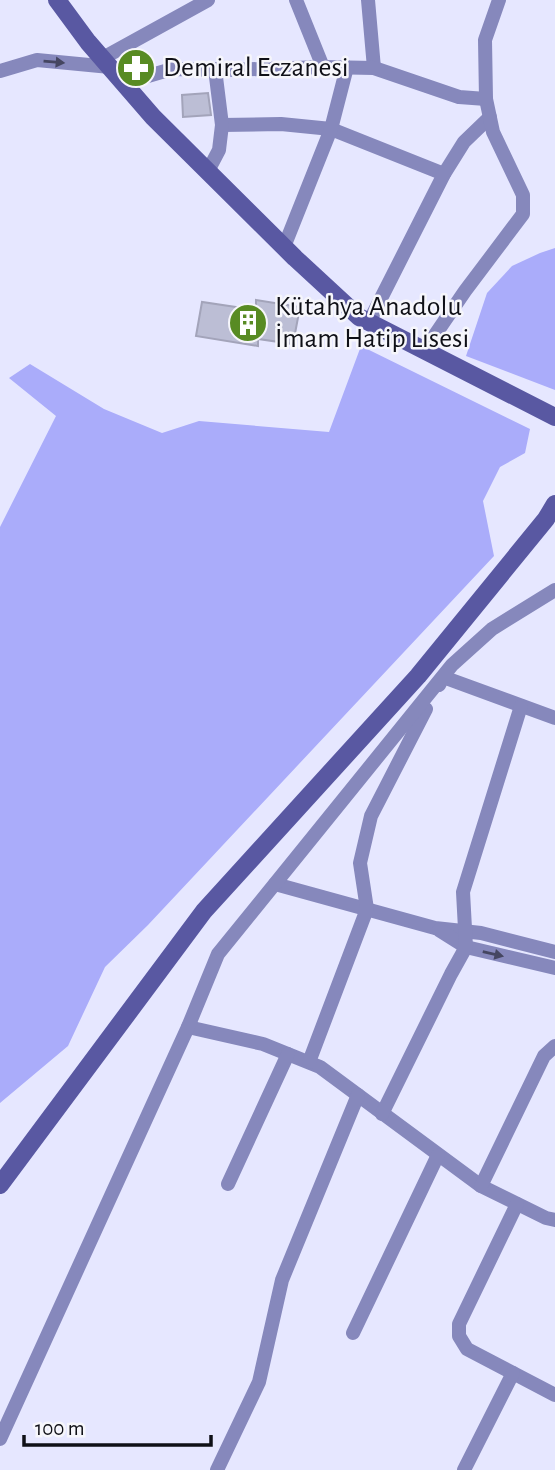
<svg xmlns="http://www.w3.org/2000/svg" width="555" height="1470" viewBox="0 0 555 1470" font-family="'Alegreya Sans',sans-serif">
  <rect width="100%" height="100%" fill="#e6e7ff"/>
  <!-- forest -->
  <g fill="#aaacfa">
    <path d="M555 248V390L466 356 487 293 512 266 540 253Z"/>
    <path d="M361 346 530 429 525 453 500 467 483 501 494 556 148 925 105 967 68 1046 0 1103V527L56 416 9 378 30 364 104 409 162 433 199 421 329 432Z"/>
  </g>
  <!-- building -->
  <g fill="#bcbed5" stroke="#a3a4ba" stroke-width="2">
    <path d="M208 93 211 115 183 117 182 95Z"/>
    <path d="M256 300 300 307 293 344 258 339V346L196 336 202 302 256 310Z"/>
  </g>
  <g fill="none" stroke-linecap="round" stroke-linejoin="round">
    <!-- street -->
    <g stroke="#8688bc" stroke-width="14">
      <path d="M296 0 323 67"/>
      <path d="M368 0 374 68"/>
      <path d="M103 58 208 0"/>
      <path d="M0 71 37 60 110 67"/>
      <path d="M124 83 172 69 226 70 323 67 374 68 459 97 486 99"/>
      <path d="M222 125 281 124 331 129 444 174"/>
      <path d="M208 171 219 150 222 125 215 69"/>
      <path d="M284 247 331 129 347 67"/>
      <path d="M369 322 444 174 464 142 490 117"/>
      <path d="M424 351 465 291 523 214V195L493 132 486 99 485 40 499 0"/>
      <path d="M439 685 443 677 555 718"/>
      <path d="M275 884 435 928 481 933 555 952"/>
      <path d="M439 930 466 947 555 968"/>
      <path d="M188 1027 263 1044 320 1067 481 1186 546 1218 555 1220"/>
      <path d="M309 1062 367 909 360 863 371 816 426 709"/>
      <path d="M382 1114 451 974 466 947 463 892 521 706"/>
      <path d="M228 1184 288 1054"/>
      <path d="M481 1186 544 1056 555 1046"/>
      <path d="M517 1204 459 1324V1336L467 1349 555 1395"/>
      <path d="M353 1333 438 1155"/>
      <path d="M0 1439 188 1027 218 954 452 665 492 629 555 590"/>
      <path d="M217 1470 259 1382 282 1280 358 1095"/>
      <path d="M464 1470 513 1373"/>
    </g>
    <!-- secondary -->
    <g stroke="#5958a2" stroke-width="18">
      <path d="M57 0 88 42 153 117 295 258 359 317 555 417"/>
      <path d="M0 1185 204 911 418 676 546 519 555 504"/>
    </g>
  </g>
  <!-- one-way arrows -->
  <defs><path id="oneway-solid" d="M-6-.8H1V-3.2L6.5 0L1 3.2V.8H-6Z" transform="scale(1.75)"/></defs>
  <g fill="#454661">
    <use href="#oneway-solid" transform="translate(54 62) rotate(5)"/>
    <use href="#oneway-solid" transform="translate(493 954) rotate(13)"/>
  </g>
  <!-- icons -->
  <defs>
    <symbol id="pharmacy-disc" viewBox="-11 -11 22 22"><circle r="9.5" fill="#588b23" stroke="#f6f6fb"/><path d="M-2-6h4v4h4v4h-4v4h-4v-4h-4v-4h4Z" fill="#fff"/></symbol>
    <symbol id="building-disc" viewBox="-11 -11 22 22"><circle r="9.5" fill="#588b23" stroke="#f6f6fb"/><path d="M-4-6H4V6H1V3H-1V6H-4ZM-2.5-4.3h1.7v1.8h-1.7ZM.8-4.3h1.7v1.8H.8ZM-2.5-1h1.7V.8h-1.7ZM.8-1h1.7V.8H.8Z" fill="#fff"/></symbol>
  </defs>
  <g fill-rule="evenodd">
    <use href="#pharmacy-disc" x="114" y="46" width="44" height="44"/>
    <use href="#building-disc" x="226" y="301" width="44" height="44"/>
  </g>
  <g text-anchor="middle" dominant-baseline="central" stroke-width="5" stroke-linejoin="round" paint-order="stroke">
    <!-- poi labels -->
    <g font-size="28" fill="#0f1017" stroke="#f6f6fb" text-anchor="start">
      <text x="163" y="68">Demiral Eczanesi</text>
      <text x="275" y="307">Kütahya Anadolu<tspan x="275" dy="32">İmam Hatip Lisesi</tspan></text>
    </g>
  </g>
  <!-- scale -->
  <path d="M24 1435v10h187v-10" fill="none" stroke="#0f1017" stroke-width="3.5"/>
  <text x="35" y="1435" font-size="21" fill="#0f1017" stroke="#f6f6fb" stroke-width="5" paint-order="stroke">100 m</text>
</svg>
